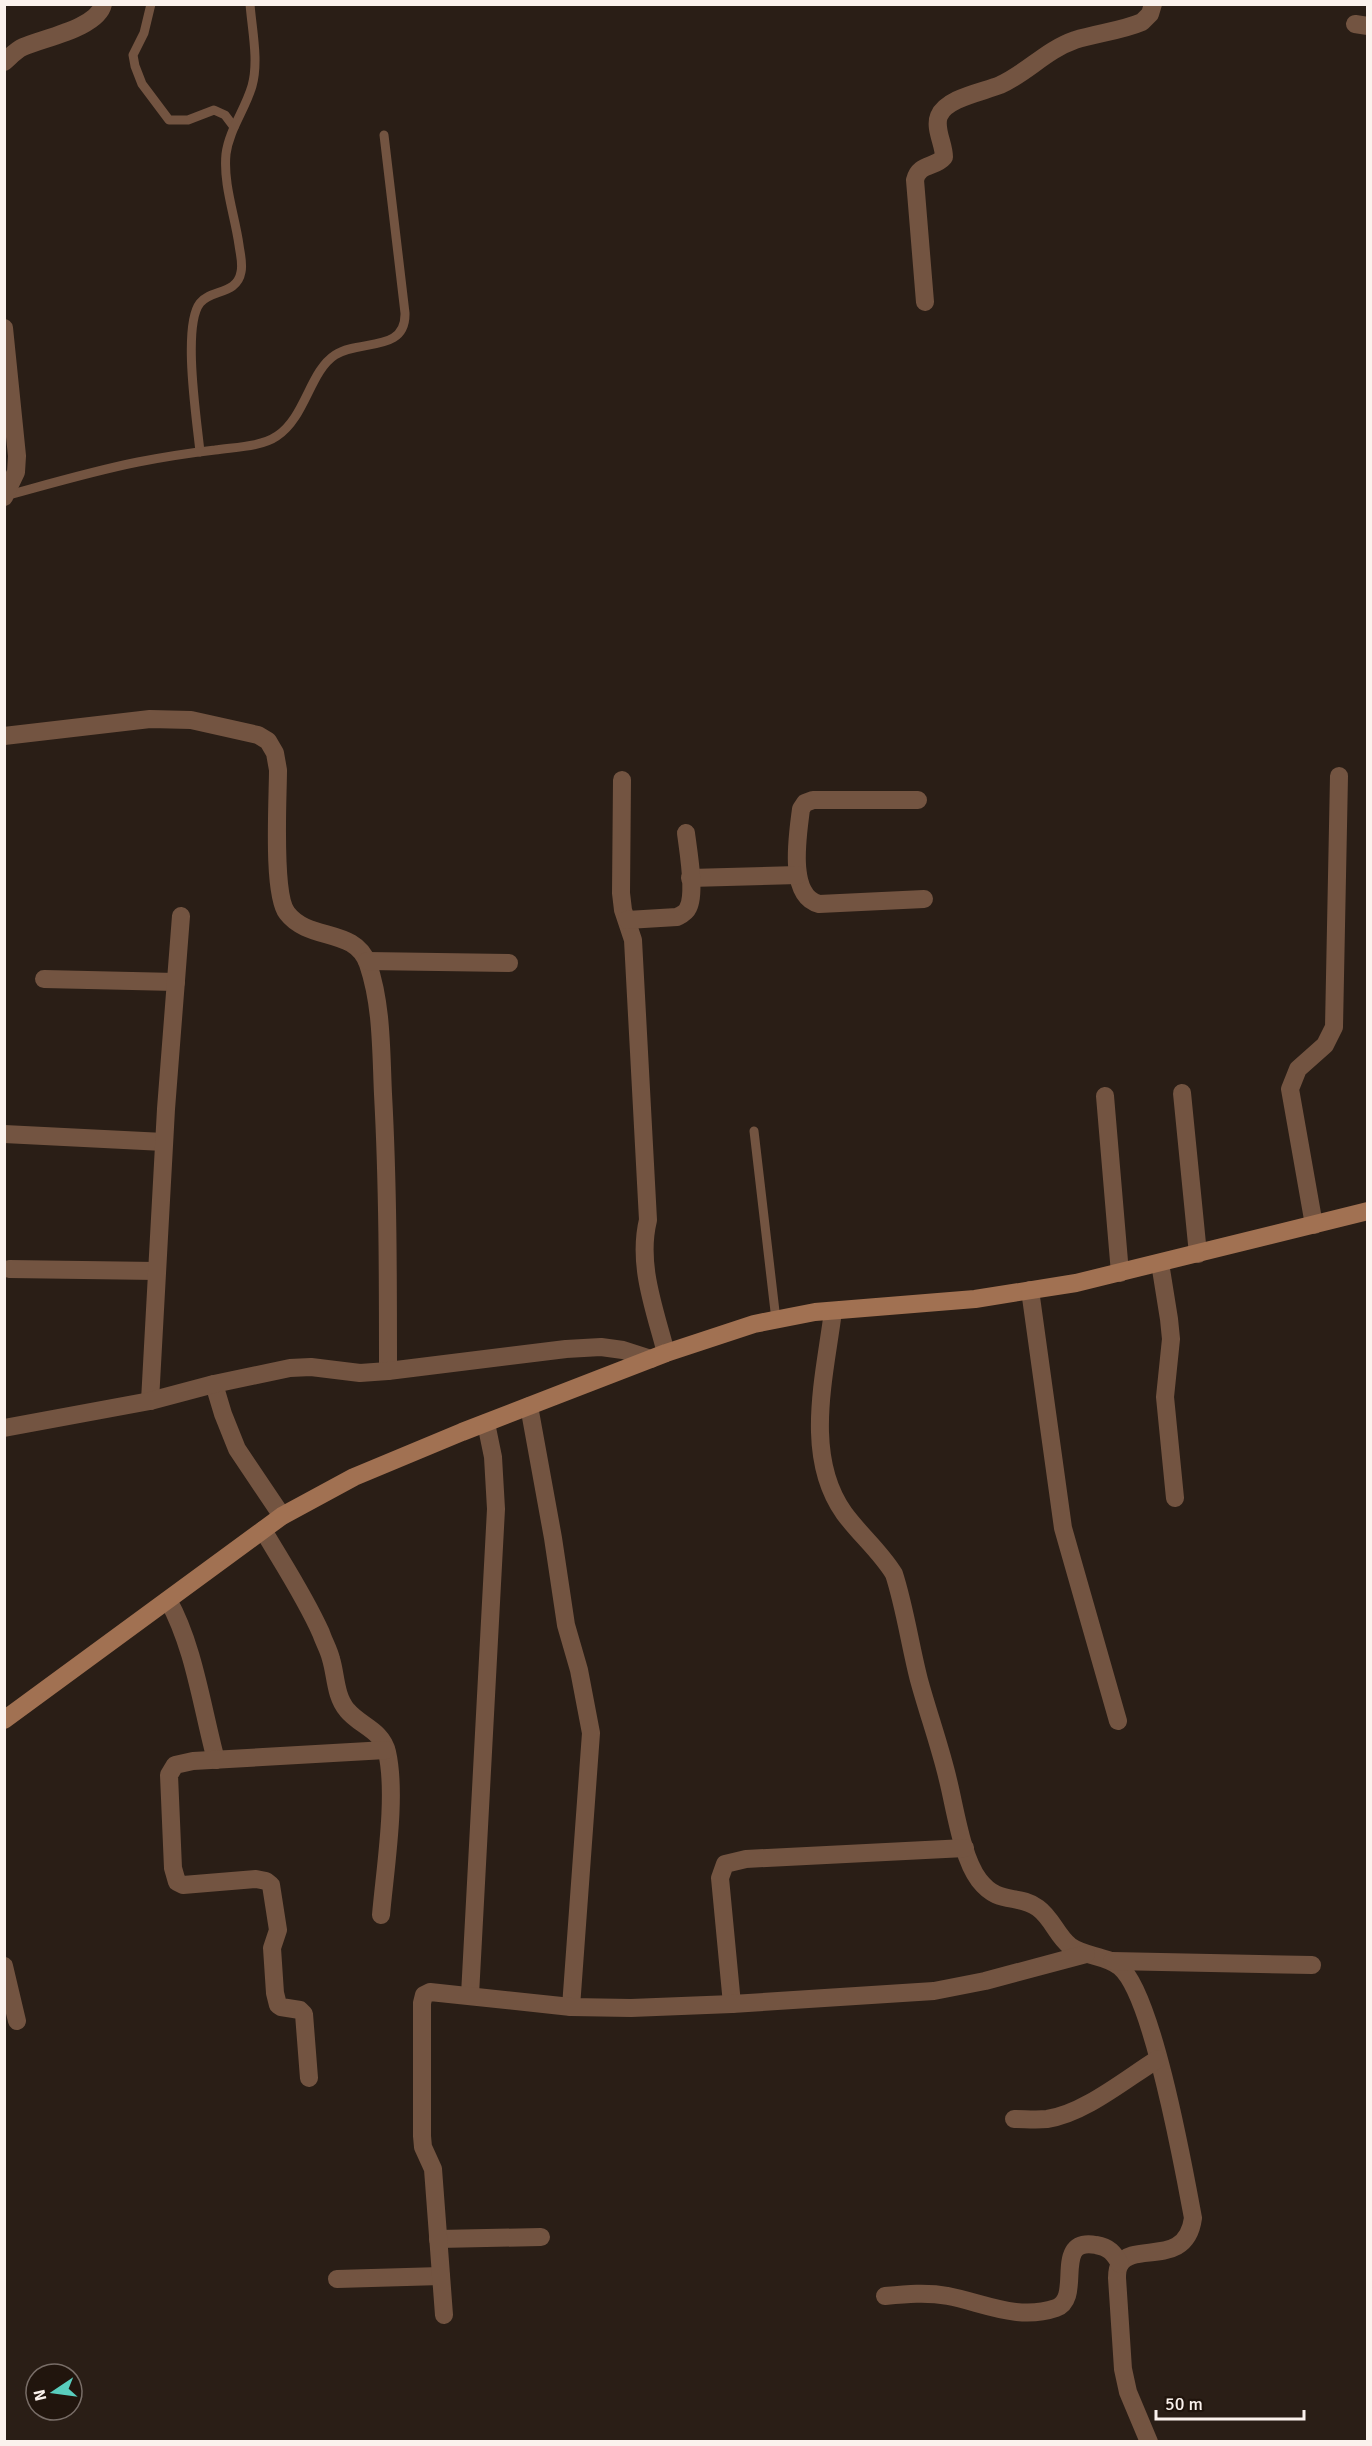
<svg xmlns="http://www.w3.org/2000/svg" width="1372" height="2446" viewBox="0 0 1372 2446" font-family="Signika,sans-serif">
  <rect width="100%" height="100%" fill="#2a1e16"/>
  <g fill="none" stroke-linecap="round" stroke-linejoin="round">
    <!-- lane -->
    <g stroke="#735441" stroke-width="9">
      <path d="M151 4 144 33 133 55 135 66 142 84 169 120H188L214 110 225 115 234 127"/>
      <path d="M200 452C197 421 182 326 200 303 211 289 237 295 241 272 243 263 240 253 239 245 235 216 223 184 226 154 229 130 245 110 252 86 259 61 252 30 250 4"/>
      <path d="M5 496C49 484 93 471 138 462 164 457 189 453 215 450 235 447 261 447 277 436 305 418 310 371 335 355 360 339 406 353 405 313L384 135"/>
      <path d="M754 1131 776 1320"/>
    </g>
    <!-- street -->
    <g stroke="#735441" stroke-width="18">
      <path d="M1355 24 1368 26"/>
      <path d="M4 62C10 57 16 50 23 47 43 38 98 28 103 4"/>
      <path d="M925 302 915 180C919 163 935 168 944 157 944 144 934 128 939 116 946 98 983 92 1000 85 1027 73 1046 50 1075 40 1097 33 1121 31 1142 22L1150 14 1153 4"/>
      <path d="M4 328 17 456 16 472 4 497"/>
      <path d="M4 736 150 719 191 720 258 735 268 741 275 753 278 770C278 798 272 894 287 913 309 942 355 927 368 964 382 1005 381 1051 383 1094 388 1186 388 1279 388 1371"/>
      <path d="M622 780 621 893 623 910 633 940 648 1220C637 1265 655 1310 666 1353"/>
      <path d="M918 800H813L805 803 801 809C798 834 787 896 819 904L924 899"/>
      <path d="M690 878 798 875"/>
      <path d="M627 920 677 917C681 915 686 913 688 908 696 893 688 850 686 833"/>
      <path d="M367 961 509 963"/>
      <path d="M44 979 176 982"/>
      <path d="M1182 1093 1198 1254"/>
      <path d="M1105 1096 1120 1273"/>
      <path d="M4 1134 164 1142"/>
      <path d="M1314 1225 1290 1089 1298 1069 1325 1045 1334 1027 1339 776"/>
      <path d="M1160 1263 1169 1319 1171 1339 1165 1397 1175 1498"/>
      <path d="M9 1269 157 1271"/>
      <path d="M1030 1290 1063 1528 1118 1721"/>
      <path d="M833 1311C825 1376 803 1455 844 1513 860 1535 880 1551 894 1574 905 1608 910 1645 919 1680 928 1713 940 1746 948 1780 955 1808 962 1858 979 1880 999 1906 1017 1893 1038 1908 1052 1918 1057 1936 1070 1946 1085 1957 1106 1955 1120 1967 1153 1995 1184 2170 1193 2218 1186 2269 1134 2241 1120 2264 1118 2267 1117 2274 1117 2278L1123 2369 1128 2392 1149 2442"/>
      <path d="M214 1384 223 1414 237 1449 282 1516"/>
      <path d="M150 1401 166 1109 181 916"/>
      <path d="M529 1406 553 1538 566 1625 579 1670 591 1733 571 2007"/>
      <path d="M4 1428 150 1401 214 1384 290 1368 311 1367 360 1373 388 1371 566 1349 601 1347 623 1350 651 1359"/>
      <path d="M263 1530C283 1564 305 1597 321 1633 324 1642 329 1650 331 1659 336 1675 335 1696 347 1710 360 1726 382 1730 387 1752 397 1796 385 1869 381 1915"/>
      <path d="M168 1600C194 1646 202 1708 216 1760"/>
      <path d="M1112 1961 1312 1965"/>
      <path d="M4 1966 17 2021"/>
      <path d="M470 1995 496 1509 493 1457 486 1423"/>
      <path d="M732 2004 720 1878 725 1864 746 1859 965 1848"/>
      <path d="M309 2078 304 2014 300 2010 281 2007 278 2005 275 1993 272 1948 278 1930 271 1885 266 1881 256 1879 183 1885 177 1882 173 1868 169 1775 175 1765 193 1761 386 1750"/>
      <path d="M1014 2119C1025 2119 1036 2120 1047 2119 1084 2114 1127 2078 1158 2059"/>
      <path d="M438 2239 541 2237"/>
      <path d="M337 2279 441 2276"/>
      <path d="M885 2296C906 2294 927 2292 948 2296 984 2303 1018 2321 1056 2308 1084 2298 1051 2237 1096 2245 1109 2247 1114 2253 1120 2264"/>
      <path d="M444 2315 433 2169 423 2147 422 2136V2003L424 1995 430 1992 571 2007 631 2008 732 2004 934 1991 985 1981 1086 1954"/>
    </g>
    <!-- secondary -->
    <path stroke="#a17152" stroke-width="18" d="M4 1720 282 1516 354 1477 462 1432 666 1353 754 1324 815 1312 975 1299 1076 1283 1368 1211"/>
  </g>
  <!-- border -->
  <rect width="1372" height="2446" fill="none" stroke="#fbf2ed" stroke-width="12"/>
  <!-- north arrow -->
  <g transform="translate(54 2392) rotate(257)"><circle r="28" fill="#21150d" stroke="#786d67" stroke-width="1.5"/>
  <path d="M0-4.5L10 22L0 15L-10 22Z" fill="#59cebe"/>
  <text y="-9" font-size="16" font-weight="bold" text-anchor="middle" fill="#fbf2ed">N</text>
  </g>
  <!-- scale -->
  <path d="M1156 2410v9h148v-9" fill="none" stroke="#fbf2ed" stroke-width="3"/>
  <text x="1165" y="2410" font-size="18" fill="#fbf2ed" stroke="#21150d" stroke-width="4.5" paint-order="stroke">50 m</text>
</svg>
